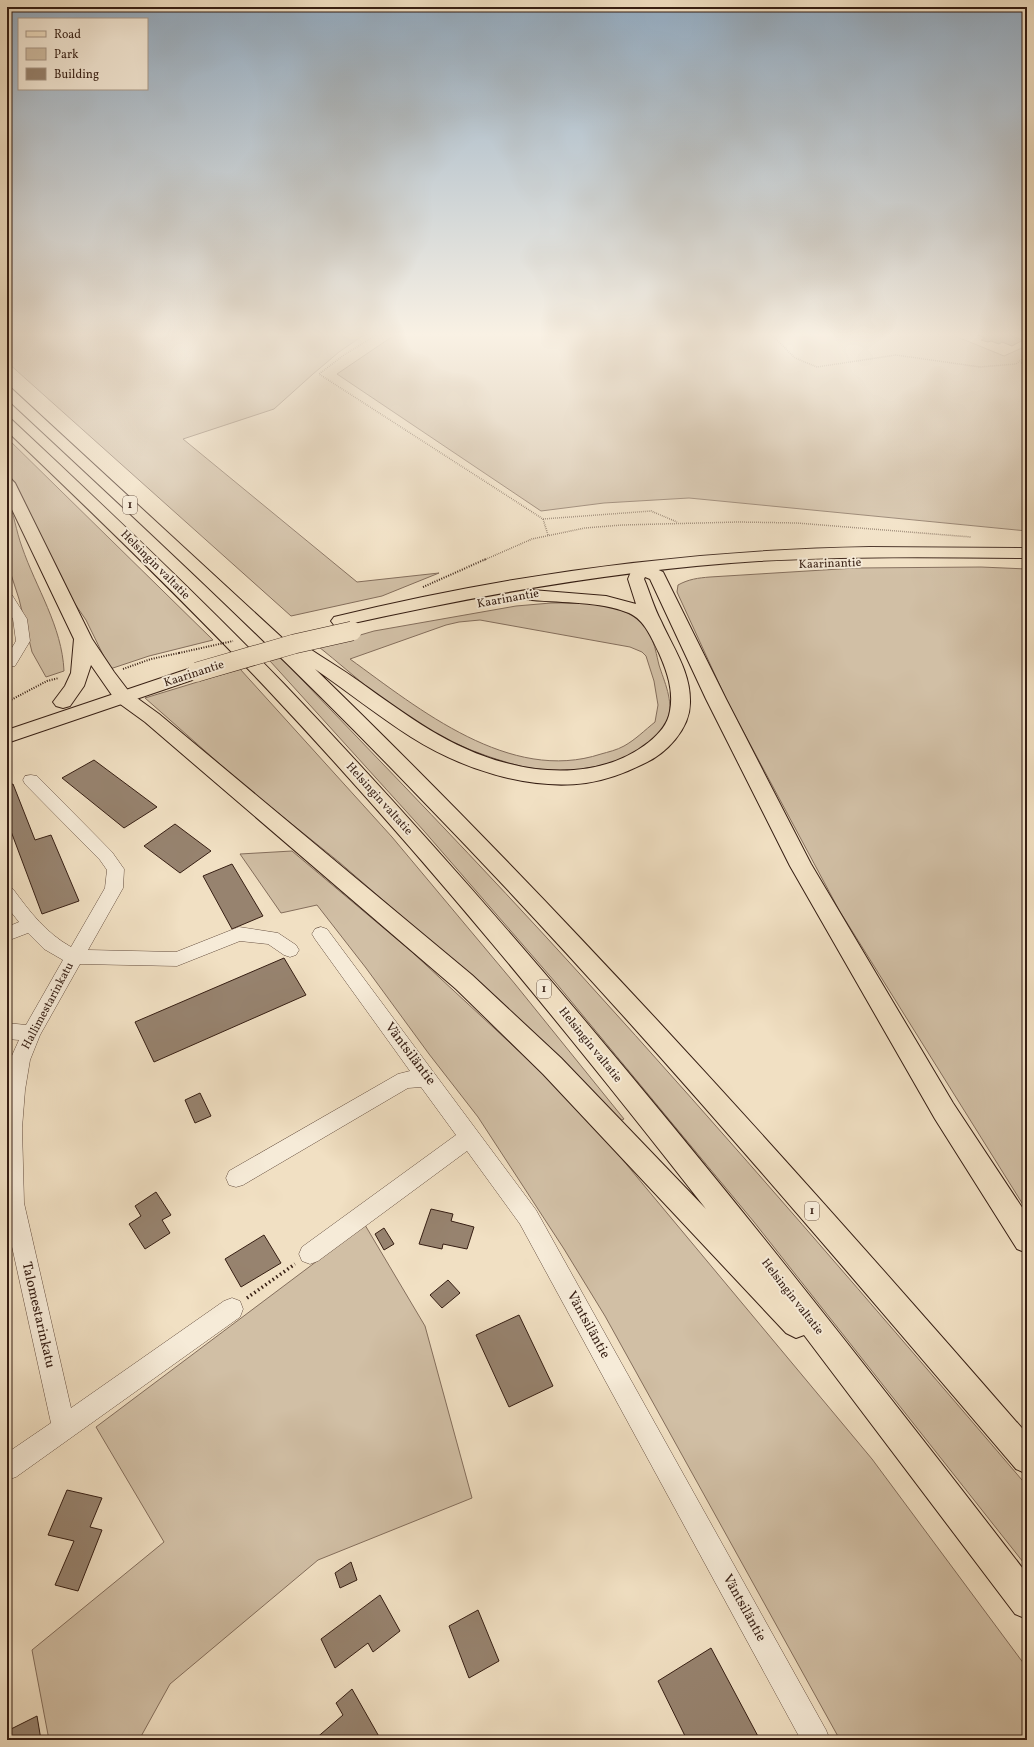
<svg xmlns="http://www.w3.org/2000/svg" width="1034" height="1747" viewBox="0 0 1034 1747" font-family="Vollkorn,serif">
  <rect width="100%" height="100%" fill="#f1e0c3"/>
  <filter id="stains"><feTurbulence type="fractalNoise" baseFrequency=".005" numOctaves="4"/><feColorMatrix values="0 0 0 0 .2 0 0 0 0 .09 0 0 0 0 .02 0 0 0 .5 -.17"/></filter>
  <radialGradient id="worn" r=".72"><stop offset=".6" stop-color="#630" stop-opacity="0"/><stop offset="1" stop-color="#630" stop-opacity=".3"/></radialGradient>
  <!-- green -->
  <g fill="#d1bfa5" stroke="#846e5c" fill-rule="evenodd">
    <path d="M7 332H368L339 352 313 374 274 409 183 439 357 582 439 573 382 596 291 616 7 362Z"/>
    <path d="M399 332H954L950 334 1004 356 1022 348 1027 350V360L1021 363 1027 365V531L689 498 604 503 541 511 337 374Z"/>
    <path d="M7 438 213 640 149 656 110 669 86 620 60 582 7 468Z"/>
    <path d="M7 498C14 513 16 531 22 547 36 588 62 626 64 671L46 677 32 652 19 599 7 562Z"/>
    <path d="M981 567 1027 569V1211L839 910 727 701 677 592 678 585C689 579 698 578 710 577L856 568Z"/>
    <path d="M551 603C577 603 607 601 631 615 652 627 654 644 659 665 664 681 674 702 668 718 648 768 565 777 520 766 489 758 458 746 430 731 390 709 355 676 319 647L374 631 516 606ZM480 620 630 647 642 652 646 656 654 681 658 705 655 722C645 730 635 740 624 746 617 750 608 752 601 754 510 784 419 709 350 659L446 625 459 622Z"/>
    <path d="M281 658C381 762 482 866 579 973 730 1139 876 1309 1022 1480L1027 1486V1567L754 1222 556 983 424 831 270 661Z"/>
    <path d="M240 669 392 837 515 984 624 1119 618 1122 494 996 339 862 246 787 145 698Z"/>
    <path d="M292 851 412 952 577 1105 872 1459 1027 1668V1740H840L605 1316 564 1249 478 1117 429 1054 366 968 317 905 281 913 240 854Z"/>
    <path d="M365 1225 425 1326 472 1498 318 1560 170 1684 139 1740H49L32 1650 164 1542 96 1427Z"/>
  </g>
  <!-- building -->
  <g fill="#97836f" stroke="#361e13">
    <path d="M976 332H1001L1023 340 1012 346 1002 342 999 344 991 341 988 342 981 340 985 338 978 335 981 334Z"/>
    <path d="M94 760 157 807 124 828 62 778Z"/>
    <path d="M13 784 35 840 51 835 79 901 42 914 9 826H7V786Z"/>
    <path d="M175 824 211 851 180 873 144 846Z"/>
    <path d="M232 864 263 916 232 929 203 876Z"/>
    <path d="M284 958 306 995 154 1062 135 1022Z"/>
    <path d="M200 1093 211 1116 195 1123 185 1100Z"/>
    <path d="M156 1192 171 1215 162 1220 170 1233 145 1249 129 1224 141 1216 135 1206Z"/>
    <path d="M431 1209 453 1214 451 1221 474 1227 467 1249 443 1244 442 1249 419 1244Z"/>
    <path d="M384 1228 394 1244 384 1250 375 1234Z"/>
    <path d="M264 1235 281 1263 241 1287 225 1259Z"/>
    <path d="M448 1280 460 1293 442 1308 430 1295Z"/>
    <path d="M519 1315 553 1386 509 1407 476 1335Z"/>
    <path d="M67 1490 102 1498 90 1527 102 1530 78 1591 55 1585 74 1541 48 1535Z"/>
    <path d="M351 1562 357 1580 340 1588 335 1573Z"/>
    <path d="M380 1595 400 1631 373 1652 368 1643 335 1668 321 1639Z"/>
    <path d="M478 1610 499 1661 469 1678 449 1626Z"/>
    <path d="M711 1648 760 1740H687L658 1681Z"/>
    <path d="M352 1689 381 1740H314L343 1715 336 1703Z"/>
    <path d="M37 1716 41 1740H7V1731Z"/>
  </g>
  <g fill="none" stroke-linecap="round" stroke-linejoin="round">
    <defs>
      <g id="minor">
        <path d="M7 594 12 595 27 619 30 641 15 666 7 667V656L16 641 13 619 7 609Z"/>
        <path d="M31 775 37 776 112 852 124 869 123 888 88 950 176 952 239 927 278 933 296 945 299 950 296 955 290 957 284 955 268 944 240 941 177 966 80 964 40 1035 30 1060 25 1090 22 1128 24 1203 71 1408 224 1301 232 1298 240 1301 243 1309 240 1317 16 1477 7 1480V1453L51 1423 7 1224V1079L10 1060 19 1040 7 1039V1023L26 1025 63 960 44 949 28 933 7 941V927L19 922 7 907V888L13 889C30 912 46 933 71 947L105 888 107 870 100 860 25 784 23 780 25 776Z"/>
        <path d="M321 927 327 929 536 1210 826 1730 830 1740H801L520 1224 467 1151 318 1261 310 1264 302 1261 299 1254 302 1247 456 1135 421 1087 408 1088 243 1185 236 1187 229 1185 226 1178 229 1171 398 1074 410 1071 315 939 312 934 315 929Z"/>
      </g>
      <g id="major">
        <path d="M870 547 1027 548V558C938 557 848 556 759 561 618 570 478 595 340 626L334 625 331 621 334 617C509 574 690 550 870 547Z"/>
        <path d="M197 666 204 668 206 672 204 676 7 743V730Z"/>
      </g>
      <g id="highway">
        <path d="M7 388 12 389 291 646 298 644 304 645C323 658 342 669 360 682 406 715 451 749 506 763 554 776 609 774 649 742 659 734 668 724 670 711 674 691 667 671 659 653 652 639 645 620 629 613 599 601 564 603 532 600L526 599 523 595 526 591 532 590 606 596 636 604 628 579 634 564C645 562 653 568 663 572L726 699 811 864 953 1103 1027 1215V1253L1017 1249 935 1119 790 866 706 699 650 579 645 577 644 579C650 593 654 608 661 621 673 648 691 672 690 703 690 729 666 754 643 764 625 773 606 780 586 783 527 791 460 768 411 737 378 716 347 691 315 669 565 911 798 1171 1027 1434V1474L1016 1469C822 1242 630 1014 422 800 289 661 148 530 7 399Z"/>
        <path d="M7 419 12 420C104 506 196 593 284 684 551 964 791 1268 1027 1574V1619L1015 1614 804 1335 796 1338 786 1333 543 1074 456 989 145 722 116 701 91 665 84 686 70 706 63 708 56 706 53 702 65 686 71 673 74 639 7 499V478L12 480 15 483 92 639 114 672 130 693 159 714 472 975 561 1058 706 1209C567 1031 423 855 268 690 184 601 96 516 7 431Z"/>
      </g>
    </defs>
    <!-- minor casing -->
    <use href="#minor" stroke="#654e3f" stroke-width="1"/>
    <!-- major casing -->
    <use href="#major" stroke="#361e13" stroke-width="2"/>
    <!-- highway casing -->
    <use href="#highway" stroke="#361e13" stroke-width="2"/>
    <!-- path-far2 -->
    <g stroke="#361e13" stroke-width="1.5" stroke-dasharray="0.5 1.5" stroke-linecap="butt">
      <path d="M381 332 344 355 319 374 543 519 651 511 677 522"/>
      <path d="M769 332 795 358 817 367 896 355 980 367 1016 364 1027 355"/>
      <path d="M543 519 548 535"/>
      <path d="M484 560 532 539 585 528 622 525 739 522 797 523 971 537"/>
    </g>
    <!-- path-far1 -->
    <g stroke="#361e13" stroke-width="2" stroke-dasharray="1 1.5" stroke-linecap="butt">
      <path d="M423 587 486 559"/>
      <path d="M123 669 151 659 179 653"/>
      <path d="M7 702 47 681 59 678"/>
    </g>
    <!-- path -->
    <path stroke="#361e13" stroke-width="3.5" stroke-dasharray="1.5 3" stroke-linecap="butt" d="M247 1298 295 1264"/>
    <!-- minor -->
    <use href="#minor" fill="#f6ebd8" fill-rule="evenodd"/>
    <!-- major -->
    <use href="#major" fill="#f1e0c3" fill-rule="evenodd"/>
    <!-- highway -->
    <use href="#highway" fill="#f1e0c3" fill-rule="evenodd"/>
    <defs>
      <path id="major-bridge" d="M197 672 294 644 352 631"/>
    </defs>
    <!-- major-bridge casing -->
    <use href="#major-bridge" stroke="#361e13" stroke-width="20" stroke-linecap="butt"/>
    <!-- path-bridge -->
    <path stroke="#361e13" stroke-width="2" stroke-dasharray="1 1.5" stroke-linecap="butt" d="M179 653 233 641"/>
    <!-- major-bridge -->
    <use href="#major-bridge" stroke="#f1e0c3" stroke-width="19"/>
  </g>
  <!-- sky -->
  <linearGradient id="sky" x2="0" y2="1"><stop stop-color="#92abc1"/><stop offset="0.58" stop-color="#f9f1e4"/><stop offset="1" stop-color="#f9f1e4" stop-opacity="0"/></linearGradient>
  <rect width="1034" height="577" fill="url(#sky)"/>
  <g text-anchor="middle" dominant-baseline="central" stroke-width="4" stroke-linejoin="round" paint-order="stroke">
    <!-- shield labels -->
    <g fill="#f6ebd8" stroke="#705c4e" stroke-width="1">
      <rect x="123" y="496" width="14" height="18" rx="3"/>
      <rect x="537" y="980" width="14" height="18" rx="3"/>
      <rect x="805" y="1202" width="14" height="18" rx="3"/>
    </g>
    <g font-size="11" font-weight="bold" fill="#361e13">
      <text x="130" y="505">1</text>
      <text x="544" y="989">1</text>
      <text x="812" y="1211">1</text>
    </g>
    <!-- street labels -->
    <g font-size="12" fill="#361e13" stroke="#f6ebd8">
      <text transform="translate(830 564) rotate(-2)">Kaarinantie</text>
      <text transform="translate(155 565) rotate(45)">Helsingin valtatie</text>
      <text transform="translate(508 599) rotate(-10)">Kaarinantie</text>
      <text transform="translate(194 674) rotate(-18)">Kaarinantie</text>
      <text transform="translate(379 799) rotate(48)">Helsingin valtatie</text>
      <text transform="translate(48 1006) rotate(-62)">Hallimestarinkatu</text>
      <text transform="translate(590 1045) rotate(51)">Helsingin valtatie</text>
      <text transform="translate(792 1297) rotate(52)">Helsingin valtatie</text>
    </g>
    <!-- near-street labels -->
    <g font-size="14" fill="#361e13" stroke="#f6ebd8">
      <text transform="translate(410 1054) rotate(53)">Väntsiläntie</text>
      <text transform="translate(38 1315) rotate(77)">Talomestarinkatu</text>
      <text transform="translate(588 1325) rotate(61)">Väntsiläntie</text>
      <text transform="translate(744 1608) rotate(61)">Väntsiläntie</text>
    </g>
  </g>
  <!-- margin -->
  <rect width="1034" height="1747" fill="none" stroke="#f1e0c3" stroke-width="24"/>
  <rect x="8" y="8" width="1018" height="1731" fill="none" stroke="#361e13" stroke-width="2"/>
  <rect x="12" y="12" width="1010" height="1723" fill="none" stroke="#361e13"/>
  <!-- legend -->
  <rect x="18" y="18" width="130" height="72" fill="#f6ebd8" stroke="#a99989"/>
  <rect x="26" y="31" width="20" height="6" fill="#f1e0c3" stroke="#a99989"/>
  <text x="54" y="38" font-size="12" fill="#361e13">Road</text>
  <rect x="26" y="48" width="20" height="12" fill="#d1bfa5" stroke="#a99989"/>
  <text x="54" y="58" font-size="12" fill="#361e13">Park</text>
  <rect x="26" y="68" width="20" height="12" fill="#97836f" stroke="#a99989"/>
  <text x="54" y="78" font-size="12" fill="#361e13">Building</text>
  <rect width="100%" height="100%" filter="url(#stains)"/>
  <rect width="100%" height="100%" fill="url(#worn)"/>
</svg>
